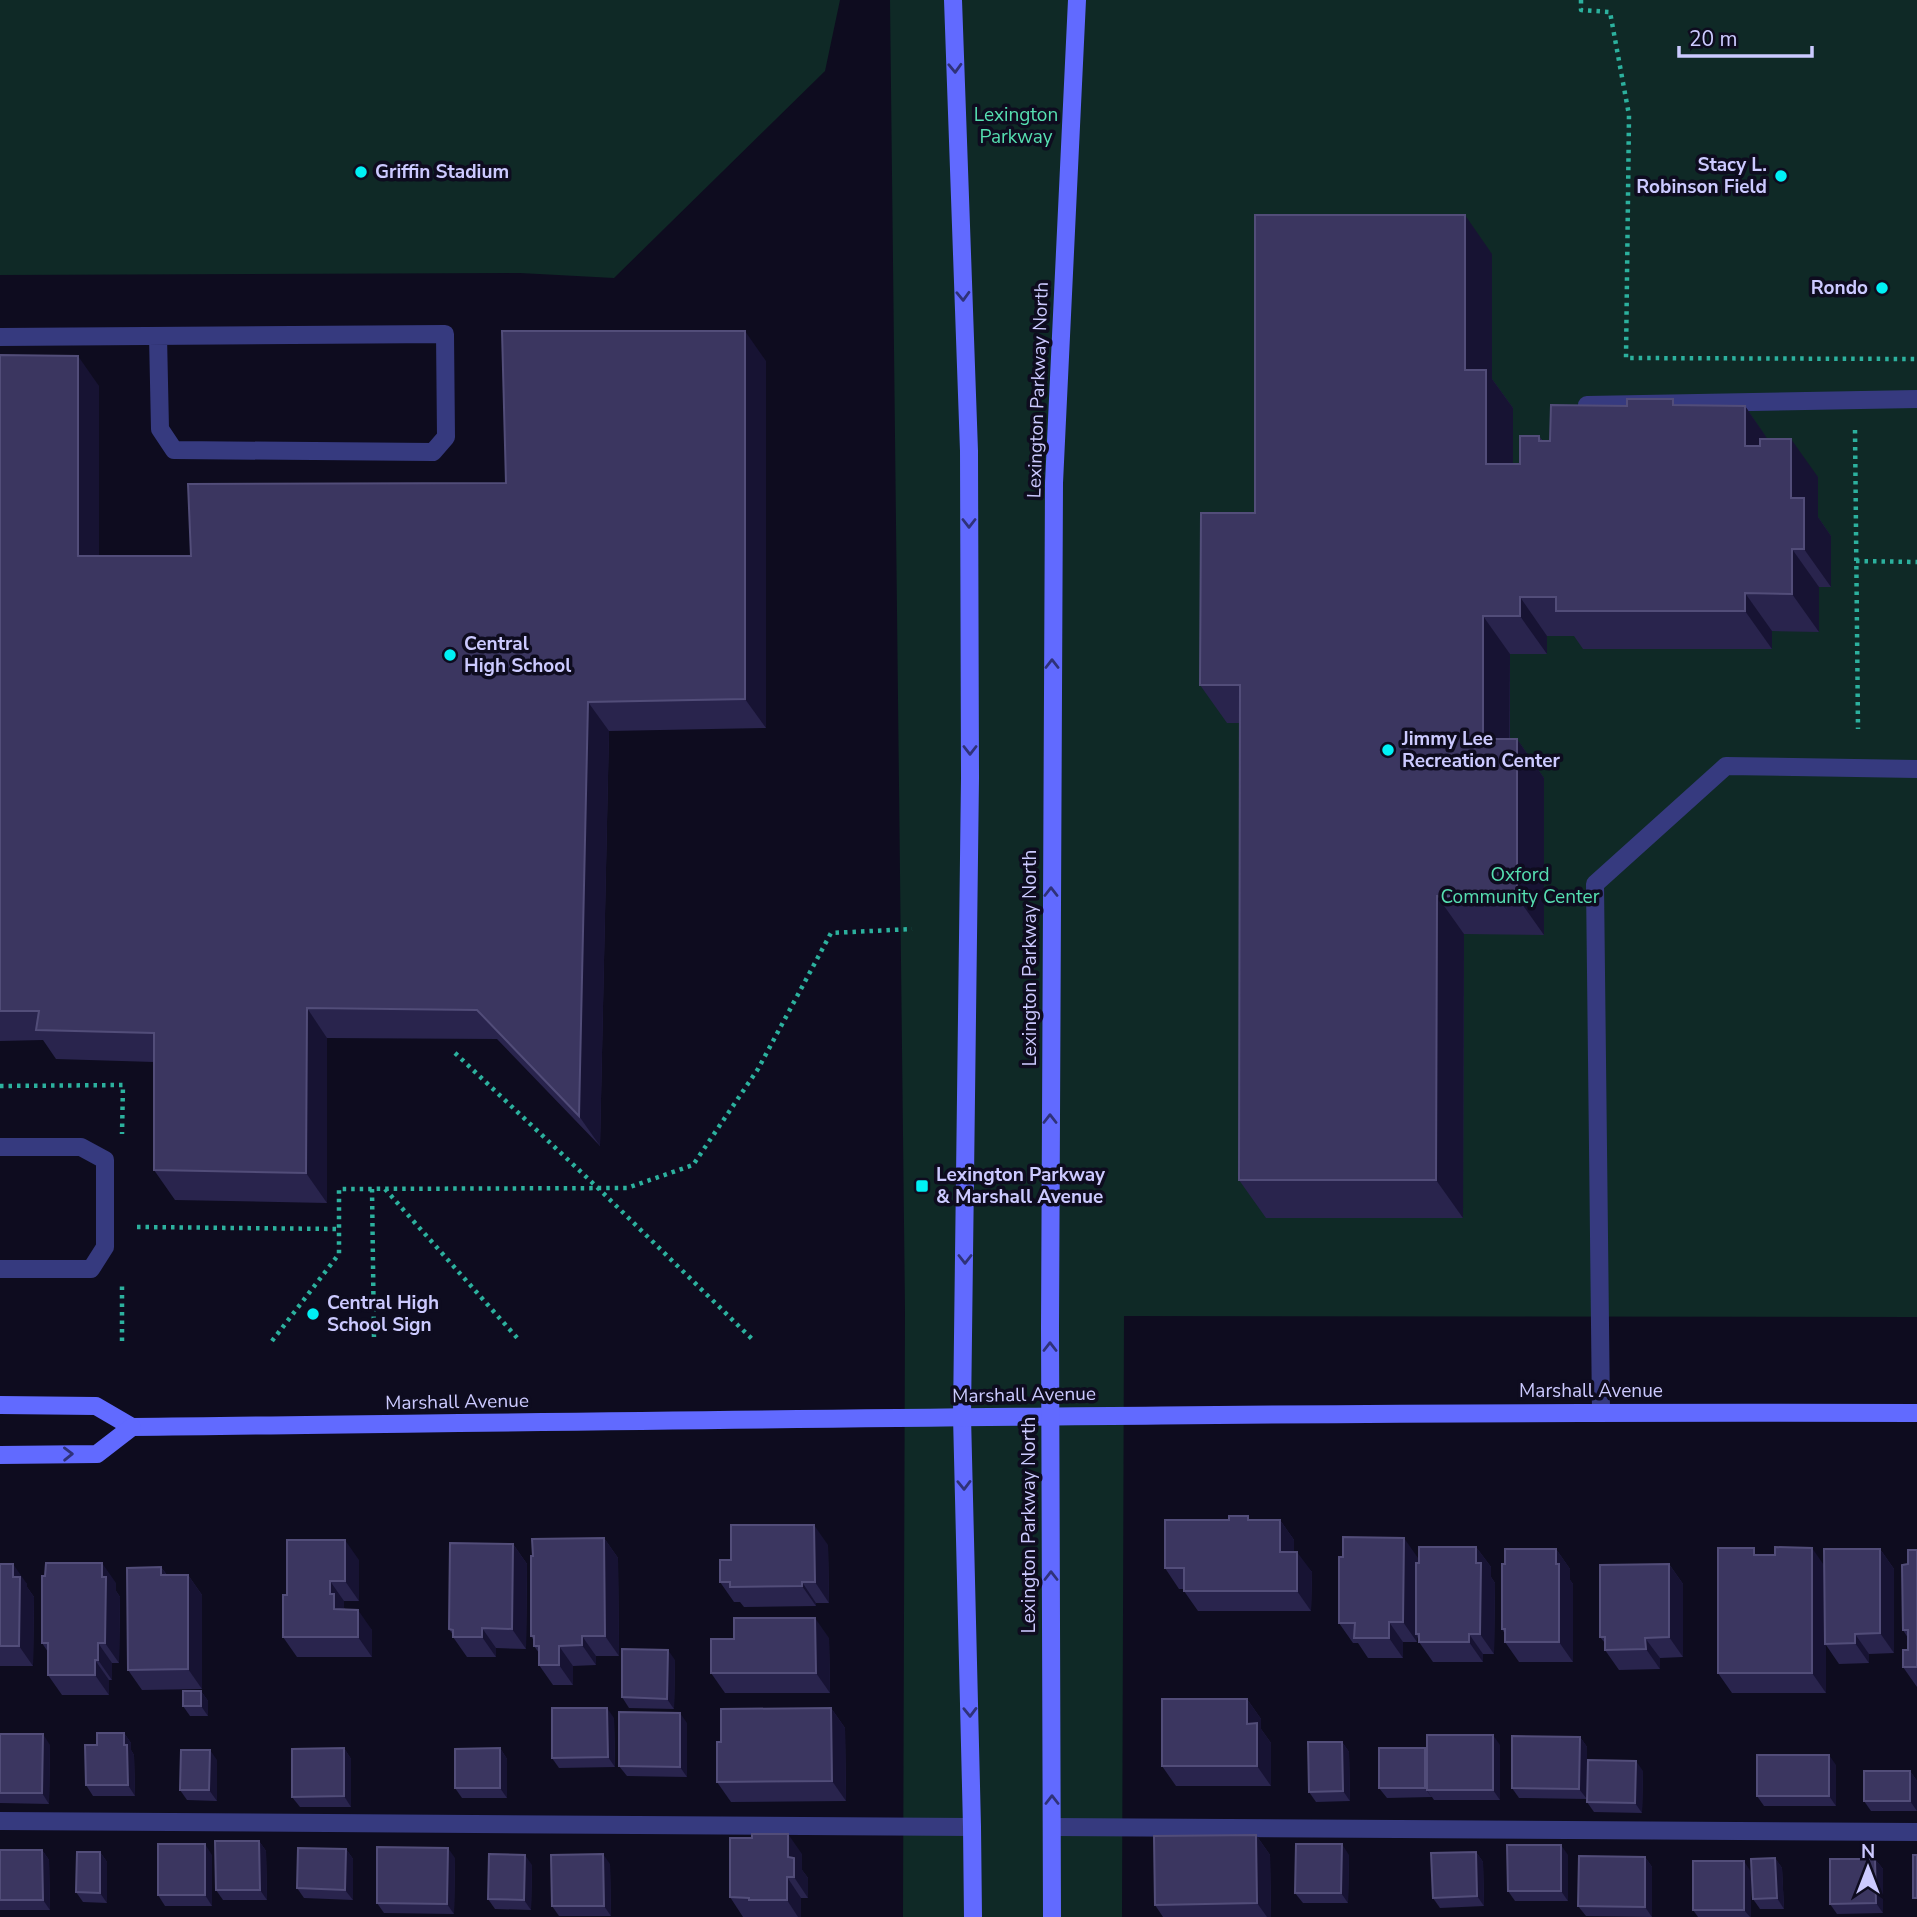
<svg xmlns="http://www.w3.org/2000/svg" width="1917" height="1917" viewBox="0 0 1917 1917" font-family="'Nunito Sans',sans-serif">
  <rect width="100%" height="100%" fill="#0e0c1f"/>
  <!-- green -->
  <g fill="#0f2926">
    <path d="M0 0H840L825 71 614 278 520 273 0 275Z"/>
    <path d="M890 0H1917V1317L1124 1316 1122 1917H903L905 1310Z"/>
  </g>
  <g fill="none" stroke-linecap="round" stroke-linejoin="round">
    <!-- path -->
    <g stroke="#2cb19e" stroke-width="4.5" stroke-dasharray="3.5 5" stroke-linecap="butt">
      <path d="M1581 0V10L1610 12 1629 115 1626 358 1917 359"/>
      <path d="M1855 430 1858 729"/>
      <path d="M1856 561 1917 562"/>
      <path d="M455 1053 598 1188 752 1339"/>
      <path d="M0 1086 123 1085 122 1134"/>
      <path d="M372 1189 374 1340"/>
      <path d="M385 1189 519 1340"/>
      <path d="M137 1227 339 1229"/>
      <path d="M122 1341V1282"/>
      <path d="M272 1341 339 1254V1189L627 1188 693 1165 758 1069 831 933 912 929"/>
    </g>
    <!-- lane -->
    <g stroke="#363a7f" stroke-width="18">
      <path d="M0 337 445 334 446 437 433 452 174 450 160 429 158 336"/>
      <path d="M1587 405 1917 399"/>
      <path d="M0 1147H81L105 1160V1247L91 1269H0"/>
      <path d="M1601 1412 1595 884 1726 766 1917 769"/>
      <path d="M0 1821 972 1827"/>
      <path d="M1052 1827 1917 1832"/>
    </g>
    <!-- secondary -->
    <g stroke="#616aff" stroke-width="18">
      <path d="M953 0 969 451 970 778 962 1416 972 1827 973 1917"/>
      <path d="M0 1405 96 1406 132 1427C727 1420 1322 1411 1917 1413"/>
      <path d="M0 1455 97 1454 132 1427"/>
      <path d="M1052 1917 1050 1328 1054 483 1077 0"/>
    </g>
  </g>
  <!-- wall -->
  <g fill="#29244d">
    <path d="M1492 254V379L1513 408V464H1520L1539 436 1543 441H1550L1627 406H1745L1767 439 1818 477V517L1831 536V587H1819V632L1772 631V649H1583L1574 636H1547V654H1510V739H1517L1544 778V935L1464 934 1463 1218H1266L1239 1180 1240 723H1227L1200 685 1255 513Z"/>
    <path d="M0 355 99 386V556H191L506 483 766 361V728L609 731 600 1146 497 1039 327 1038V1203L175 1200 154 1170V1062L56 1059 43 1040 0 1041Z"/>
    <path d="M1251 1520H1280L1294 1540V1552L1312 1572 1311 1611H1198L1184 1591V1589H1179L1165 1568Z"/>
    <path d="M604 1538 618 1558 619 1656H596V1665L573 1666V1685H553L539 1665V1653L534 1646V1641L531 1636Z"/>
    <path d="M513 1544 527 1564 526 1649 496 1648V1657H467L453 1637V1635L449 1629Z"/>
    <path d="M828 1545 829 1603H816V1606L744 1607 740 1602H734L720 1582 731 1560Z"/>
    <path d="M1476 1547 1491 1567V1577L1495 1583 1494 1654H1483V1662H1433L1419 1642 1417 1636V1642H1403V1658H1368L1358 1643H1353L1339 1623 1418 1558V1563Z"/>
    <path d="M1556 1549 1570 1569V1580L1573 1584V1662H1519L1505 1642V1634L1502 1629 1505 1564Z"/>
    <path d="M1880 1549 1894 1569V1653L1869 1654V1663L1839 1664 1826 1645V1693H1732L1718 1673 1759 1555 1825 1565Z"/>
    <path d="M1917 1550V1687L1903 1667 1908 1650V1638L1903 1630 1908 1564Z"/>
    <path d="M359 1560V1601H344V1608L372 1630V1657H297L283 1637 287 1595Z"/>
    <path d="M0 1564 27 1584V1587L34 1597 33 1666H0Z"/>
    <path d="M1669 1564 1683 1584V1657L1660 1658V1669L1619 1670 1605 1650V1643L1600 1637Z"/>
    <path d="M161 1567 167 1575H188L202 1595V1689L142 1690 128 1670Z"/>
    <path d="M116 1583V1591L120 1597 119 1663H112V1680H109V1695H62L48 1675V1652L42 1643Z"/>
    <path d="M829 1638 830 1693H725L711 1673Z"/>
    <path d="M675 1660 674 1709 629 1708 622 1697Z"/>
    <path d="M201 1691 208 1701V1716H190L183 1706Z"/>
    <path d="M1247 1699 1261 1719V1729L1271 1743V1786H1176L1162 1766Z"/>
    <path d="M831 1708 845 1728 846 1801 731 1802 717 1782 721 1742Z"/>
    <path d="M614 1718 615 1767 559 1768 552 1758Z"/>
    <path d="M687 1723V1777L627 1776 619 1766Z"/>
    <path d="M124 1733 131 1743V1750L134 1755 135 1796H93L86 1785 97 1745Z"/>
    <path d="M0 1734 50 1745 49 1804 0 1803Z"/>
    <path d="M1580 1737 1587 1747V1799L1519 1798 1512 1788Z"/>
    <path d="M1342 1742 1349 1752 1350 1801 1316 1802 1309 1792Z"/>
    <path d="M1500 1745V1800H1434L1432 1797 1387 1798 1379 1788 1425 1748 1427 1751Z"/>
    <path d="M344 1748 351 1759V1807H300L292 1797Z"/>
    <path d="M500 1748 507 1759V1798H462L455 1788Z"/>
    <path d="M217 1760V1801L187 1800 180 1790Z"/>
    <path d="M1836 1765V1806H1764L1757 1796Z"/>
    <path d="M1643 1771 1642 1813 1594 1812 1587 1802Z"/>
    <path d="M1910 1771 1917 1781V1811H1871L1864 1801Z"/>
    <path d="M1256 1835 1270 1855 1271 1917H1163L1155 1905Z"/>
    <path d="M259 1841 266 1851 267 1900H223L216 1890Z"/>
    <path d="M346 1849 353 1859V1900L304 1898 297 1888Z"/>
    <path d="M0 1850H42L49 1860 50 1910H0Z"/>
    <path d="M100 1852 107 1862V1903L83 1902 76 1892Z"/>
    <path d="M1476 1852 1483 1862 1484 1906 1440 1908 1433 1898Z"/>
    <path d="M802 1854V1870L808 1878V1898H801V1917H743L730 1897Z"/>
    <path d="M212 1855V1906H165L158 1895Z"/>
    <path d="M1349 1855 1348 1903H1303L1295 1893Z"/>
    <path d="M1568 1855V1901H1515L1508 1891Z"/>
    <path d="M1645 1857 1652 1867V1917L1586 1916 1578 1906Z"/>
    <path d="M455 1858 454 1914 384 1913 377 1903Z"/>
    <path d="M1775 1858 1782 1868 1784 1909H1760L1753 1899Z"/>
    <path d="M1875 1859 1883 1869V1913L1837 1914 1830 1904Z"/>
    <path d="M610 1864 611 1916H559L552 1906Z"/>
    <path d="M532 1865 531 1910 495 1909 488 1899Z"/>
    <path d="M1751 1872V1917H1698L1693 1910Z"/>
  </g>
  <!-- shaded-wall -->
  <g fill="#171333">
    <path d="M1465 215 1492 254V379L1513 408V503L1486 464 1465 370Z"/>
    <path d="M745 331 766 361V728L745 699Z"/>
    <path d="M78 356 99 386V585L78 556Z"/>
    <path d="M1745 406 1771 444V484L1745 446Z"/>
    <path d="M1791 439 1818 477V517L1831 536V587L1804 549 1791 498Z"/>
    <path d="M1792 549 1819 587V632L1792 594Z"/>
    <path d="M1745 593 1772 631V649L1745 611Z"/>
    <path d="M1520 597 1547 636V654L1520 616Z"/>
    <path d="M1483 616 1510 654 1509 778 1483 739Z"/>
    <path d="M588 702 609 731 600 1146 579 1116Z"/>
    <path d="M1517 739 1544 778V935L1517 897Z"/>
    <path d="M1437 896 1464 934 1463 1218 1436 1180Z"/>
    <path d="M307 1008 327 1038V1203L306 1173Z"/>
    <path d="M1280 1520 1294 1540V1572L1280 1552Z"/>
    <path d="M814 1525 828 1545 829 1603 815 1582Z"/>
    <path d="M604 1538 618 1558 619 1656 605 1636Z"/>
    <path d="M1404 1538 1418 1558 1417 1634H1416L1417 1636V1642L1403 1622Z"/>
    <path d="M345 1540 359 1560V1601L345 1581Z"/>
    <path d="M513 1544 527 1564 526 1649 512 1629Z"/>
    <path d="M1476 1547 1491 1567V1577L1495 1583 1494 1654 1480 1634Z"/>
    <path d="M1812 1548 1826 1568V1693L1812 1673Z"/>
    <path d="M1556 1549 1570 1569V1580L1573 1584V1662L1559 1642Z"/>
    <path d="M1880 1549 1894 1569V1653L1880 1633Z"/>
    <path d="M1297 1552 1312 1572 1311 1611 1297 1591Z"/>
    <path d="M102 1563 116 1583V1591L120 1597 119 1663 105 1643Z"/>
    <path d="M13 1564 27 1584V1587L34 1597 33 1666 19 1646 13 1577Z"/>
    <path d="M1669 1564 1683 1584V1657L1669 1637Z"/>
    <path d="M161 1567 175 1587 161 1575Z"/>
    <path d="M188 1575 202 1595V1689L188 1669Z"/>
    <path d="M330 1581 344 1601V1608L348 1614 334 1609 330 1594Z"/>
    <path d="M802 1582 816 1603V1606L802 1586Z"/>
    <path d="M358 1610 372 1630V1657L358 1637Z"/>
    <path d="M815 1618 829 1638 830 1693 816 1673Z"/>
    <path d="M1389 1622 1403 1642V1658L1389 1638Z"/>
    <path d="M482 1628 496 1648V1657L482 1637Z"/>
    <path d="M1469 1634 1483 1654V1662L1469 1642Z"/>
    <path d="M1855 1634 1869 1654V1663L1855 1643Z"/>
    <path d="M582 1636 596 1656V1665L582 1645Z"/>
    <path d="M1645 1638 1660 1658V1669L1646 1649Z"/>
    <path d="M98 1643 112 1663V1680L98 1660Z"/>
    <path d="M559 1646 573 1666V1685L559 1665Z"/>
    <path d="M668 1650 675 1660 674 1709 667 1699Z"/>
    <path d="M95 1660 109 1680V1695L95 1675Z"/>
    <path d="M201 1691 208 1701V1716L201 1706Z"/>
    <path d="M1247 1699 1261 1719V1729L1271 1743V1786L1257 1766 1247 1724Z"/>
    <path d="M607 1708 614 1718 615 1767 608 1757Z"/>
    <path d="M831 1708 845 1728 846 1801 832 1781Z"/>
    <path d="M680 1713 687 1723V1777L680 1767Z"/>
    <path d="M124 1733 131 1743V1750L134 1755 135 1796 128 1785Z"/>
    <path d="M43 1734 50 1745 49 1804 42 1793Z"/>
    <path d="M1493 1735 1500 1745V1800L1493 1790Z"/>
    <path d="M1580 1737 1587 1747V1799L1579 1789Z"/>
    <path d="M1342 1742 1349 1752 1350 1801 1343 1791Z"/>
    <path d="M344 1748 351 1759V1807L344 1796Z"/>
    <path d="M500 1748 507 1759V1798L500 1788Z"/>
    <path d="M1425 1748 1432 1759 1427 1790 1432 1798 1425 1788Z"/>
    <path d="M210 1750 217 1760V1801L209 1790Z"/>
    <path d="M1829 1755 1836 1765V1806L1829 1796Z"/>
    <path d="M1636 1761 1643 1771 1642 1813 1635 1803Z"/>
    <path d="M1910 1771 1917 1781V1811L1910 1801Z"/>
    <path d="M788 1834 802 1854V1870L808 1878V1898L794 1877 788 1857Z"/>
    <path d="M1256 1835 1270 1855 1271 1917H1267L1257 1903Z"/>
    <path d="M259 1841 266 1851 267 1900 260 1890Z"/>
    <path d="M205 1844 212 1855V1906L205 1895Z"/>
    <path d="M1342 1844 1349 1855 1348 1903 1341 1893Z"/>
    <path d="M1561 1845 1568 1855V1901L1561 1891Z"/>
    <path d="M448 1848 455 1858 454 1914 447 1904Z"/>
    <path d="M346 1849 353 1859V1900L345 1890Z"/>
    <path d="M42 1850 49 1860 50 1910 43 1900Z"/>
    <path d="M100 1852 107 1862V1903L100 1893Z"/>
    <path d="M1476 1852 1483 1862 1484 1906 1477 1896Z"/>
    <path d="M603 1854 610 1864 611 1916 604 1906Z"/>
    <path d="M525 1855 532 1865 531 1910 524 1900Z"/>
    <path d="M1645 1857 1652 1867V1917L1645 1907Z"/>
    <path d="M1775 1858 1782 1868 1784 1909 1777 1898Z"/>
    <path d="M1875 1859 1883 1869V1913L1876 1903Z"/>
    <path d="M1744 1861 1751 1872V1917H1750L1744 1910Z"/>
    <path d="M787 1877 801 1898V1917H798L787 1900Z"/>
  </g>
  <!-- building -->
  <g fill="#3b3660" stroke="#524d79" stroke-width="2">
    <path d="M1255 215H1465V370H1486V464H1520V436H1539V441H1550L1551 405 1627 406V399H1673V405L1745 406V446H1760V439H1791V498H1804V549H1792V594L1745 593V611H1556V597H1520V616H1483V739H1517V897L1437 896 1436 1180H1239L1240 685H1200L1201 513H1255Z"/>
    <path d="M502 331H745V699L588 702 579 1116 477 1010 307 1008 306 1173 154 1170V1033L36 1030 39 1011H0V355L78 356V556H191L188 484 506 483Z"/>
    <path d="M1229 1516H1248V1520H1280V1552H1297V1591H1184V1568H1165V1520H1229Z"/>
    <path d="M731 1525H814L815 1582H802V1586L730 1587V1582H720V1560H731Z"/>
    <path d="M1343 1537 1404 1538 1403 1622H1389V1638H1354L1355 1623H1339V1557H1343Z"/>
    <path d="M604 1538 605 1636H582V1645L559 1646V1665H539V1646H534V1636H531V1556H533L532 1539Z"/>
    <path d="M287 1540H345V1581H330V1594H334V1609L358 1610V1637H283V1595H287Z"/>
    <path d="M450 1543 513 1544 512 1629 482 1628V1637H453V1630L449 1629Z"/>
    <path d="M1419 1547H1476V1563H1481L1480 1634H1469V1642H1419V1634H1416V1563H1419Z"/>
    <path d="M1775 1547 1812 1548V1673H1718V1548H1754V1555H1775Z"/>
    <path d="M1505 1549H1556V1564H1559V1642H1505V1629H1502V1564H1505Z"/>
    <path d="M1824 1549H1880V1633L1855 1634V1643L1825 1644Z"/>
    <path d="M1908 1550H1917V1667H1903V1650H1908V1630H1903L1902 1565 1908 1564Z"/>
    <path d="M46 1563H102V1577H106L105 1643H98V1660H95V1675H48V1643H42V1576H45Z"/>
    <path d="M0 1564H13V1577H20L19 1646H0Z"/>
    <path d="M1669 1564V1637L1645 1638 1646 1649 1605 1650V1637H1600V1565Z"/>
    <path d="M161 1567V1575H188V1669L128 1670 127 1568Z"/>
    <path d="M734 1618H815L816 1673H711V1639H734Z"/>
    <path d="M622 1649 668 1650 667 1699 622 1697Z"/>
    <rect x="183" y="1691" width="18" height="15"/>
    <path d="M1162 1699H1247V1724L1257 1723V1766H1162Z"/>
    <path d="M552 1708H607L608 1757 552 1758Z"/>
    <path d="M831 1708 832 1781 717 1782V1742H721V1709Z"/>
    <path d="M619 1712 680 1713V1767L619 1766Z"/>
    <path d="M97 1733H124V1745H127L128 1785H86L85 1745H97Z"/>
    <path d="M0 1734H43L42 1793H0Z"/>
    <rect x="1427" y="1735" width="66" height="55"/>
    <path d="M1512 1736 1580 1737 1579 1789 1512 1788Z"/>
    <path d="M1308 1742H1342L1343 1791 1309 1792Z"/>
    <path d="M344 1748V1796L292 1797V1749Z"/>
    <path d="M500 1748V1788H455V1749Z"/>
    <rect x="1379" y="1748" width="46" height="40"/>
    <path d="M181 1750H210L209 1790H180Z"/>
    <rect x="1757" y="1755" width="72" height="41"/>
    <path d="M1588 1760 1636 1761 1635 1803 1587 1802Z"/>
    <rect x="1864" y="1771" width="46" height="30"/>
    <path d="M752 1834H788V1857L794 1858V1877H787V1900H749V1898L730 1897V1838H752Z"/>
    <path d="M1256 1835 1257 1903 1155 1905 1154 1836Z"/>
    <path d="M215 1841H259L260 1890H216Z"/>
    <rect x="158" y="1844" width="47" height="51"/>
    <path d="M1296 1844H1342L1341 1893H1295Z"/>
    <path d="M1507 1845H1561V1891H1508Z"/>
    <path d="M377 1847 448 1848 447 1904 377 1903Z"/>
    <path d="M298 1848 346 1849 345 1890 297 1888Z"/>
    <path d="M0 1850H42L43 1900H0Z"/>
    <path d="M77 1852H100V1893L76 1892Z"/>
    <path d="M1476 1852 1477 1896 1433 1898 1431 1853Z"/>
    <path d="M489 1854 525 1855 524 1900 488 1899Z"/>
    <path d="M603 1854 604 1906H552L551 1855Z"/>
    <rect x="1913" y="1855" width="4" height="43"/>
    <path d="M1579 1856 1645 1857V1907L1578 1906Z"/>
    <path d="M1775 1858 1777 1898 1753 1899 1751 1859Z"/>
    <path d="M1830 1859H1875L1876 1903 1830 1904Z"/>
    <rect x="1693" y="1861" width="51" height="49"/>
  </g>
  <!-- one-way arrows -->
  <defs><path id="oneway-chevron" d="M-2-3.5L2.5 0L-2 3.5" fill="none" stroke-width="1.6" stroke-linecap="round" stroke-linejoin="round" transform="scale(1.75)"/></defs>
  <g stroke="#2f3279">
    <use href="#oneway-chevron" transform="translate(955 68) rotate(88)"/>
    <use href="#oneway-chevron" transform="translate(963 296) rotate(88)"/>
    <use href="#oneway-chevron" transform="translate(969 523) rotate(90)"/>
    <use href="#oneway-chevron" transform="translate(1052 664) rotate(-90)"/>
    <use href="#oneway-chevron" transform="translate(970 750) rotate(90)"/>
    <use href="#oneway-chevron" transform="translate(1051 892) rotate(-90)"/>
    <use href="#oneway-chevron" transform="translate(1050 1119) rotate(-90)"/>
    <use href="#oneway-chevron" transform="translate(965 1259) rotate(90)"/>
    <use href="#oneway-chevron" transform="translate(1050 1347) rotate(-90)"/>
    <use href="#oneway-chevron" transform="translate(68 1454) rotate(-1)"/>
    <use href="#oneway-chevron" transform="translate(964 1485) rotate(89)"/>
    <use href="#oneway-chevron" transform="translate(1051 1576) rotate(-90)"/>
    <use href="#oneway-chevron" transform="translate(970 1712) rotate(89)"/>
    <use href="#oneway-chevron" transform="translate(1052 1800) rotate(-90)"/>
  </g>
  <!-- markers -->
  <g fill="#00f1f5" stroke="#0e0c1f" stroke-width="2.5">
    <circle cx="361" cy="172" r="7"/>
    <circle cx="1781" cy="176" r="7"/>
    <circle cx="1882" cy="288" r="7"/>
    <circle cx="450" cy="655" r="7"/>
    <circle cx="1388" cy="750" r="7"/>
    <rect x="915" y="1179" width="14" height="14" rx="3.5"/>
    <circle cx="313" cy="1314" r="7"/>
  </g>
  <g text-anchor="middle" dominant-baseline="central" stroke-width="7" stroke-linejoin="round" paint-order="stroke">
    <!-- park labels -->
    <g font-size="19" fill="#56dfb1" stroke="#0e0c1f">
      <text x="1016" y="115">Lexington<tspan x="1016" dy="22">Parkway</tspan></text>
      <text x="1520" y="875">Oxford<tspan x="1520" dy="22">Community Center</tspan></text>
    </g>
    <!-- poi labels -->
    <g font-size="19" font-weight="bold" fill="#cccaff" stroke="#0e0c1f" text-anchor="start">
      <text x="1767" y="165" text-anchor="end">Stacy L.<tspan x="1767" dy="22">Robinson Field</tspan></text>
      <text x="375" y="172">Griffin Stadium</text>
      <text x="1868" y="288" text-anchor="end">Rondo</text>
      <text x="464" y="644">Central<tspan x="464" dy="22">High School</tspan></text>
      <text x="1402" y="739">Jimmy Lee<tspan x="1402" dy="22">Recreation Center</tspan></text>
      <text x="936" y="1175">Lexington Parkway<tspan x="936" dy="22">&amp; Marshall Avenue</tspan></text>
      <text x="327" y="1303">Central High<tspan x="327" dy="22">School Sign</tspan></text>
    </g>
    <!-- street labels -->
    <g font-size="19" fill="#cccaff" stroke="#0e0c1f">
      <text transform="translate(1038 390) rotate(-88)">Lexington Parkway North</text>
      <text transform="translate(1030 958) rotate(-90)">Lexington Parkway North</text>
      <text x="1591" y="1391">Marshall Avenue</text>
      <text transform="translate(1024 1395) rotate(-1)">Marshall Avenue</text>
      <text transform="translate(457 1402) rotate(-1)">Marshall Avenue</text>
      <text transform="translate(1029 1525) rotate(-90)">Lexington Parkway North</text>
    </g>
  </g>
  <!-- north arrow -->
  <g transform="translate(1868 1868)" stroke="#0e0c1f" stroke-width="5" paint-order="stroke">
  <path d="M0-5L12 26L0 18L-12 26Z" fill="#cccaff"/>
  <text y="-10" font-size="19" font-weight="bold" text-anchor="middle" fill="#cccaff">N</text>
  </g>
  <!-- scale -->
  <path d="M1679 46v10h133v-10" fill="none" stroke="#cccaff" stroke-width="3.5"/>
  <text x="1689" y="46" font-size="21" fill="#cccaff" stroke="#0e0c1f" stroke-width="5" paint-order="stroke">20 m</text>
</svg>
